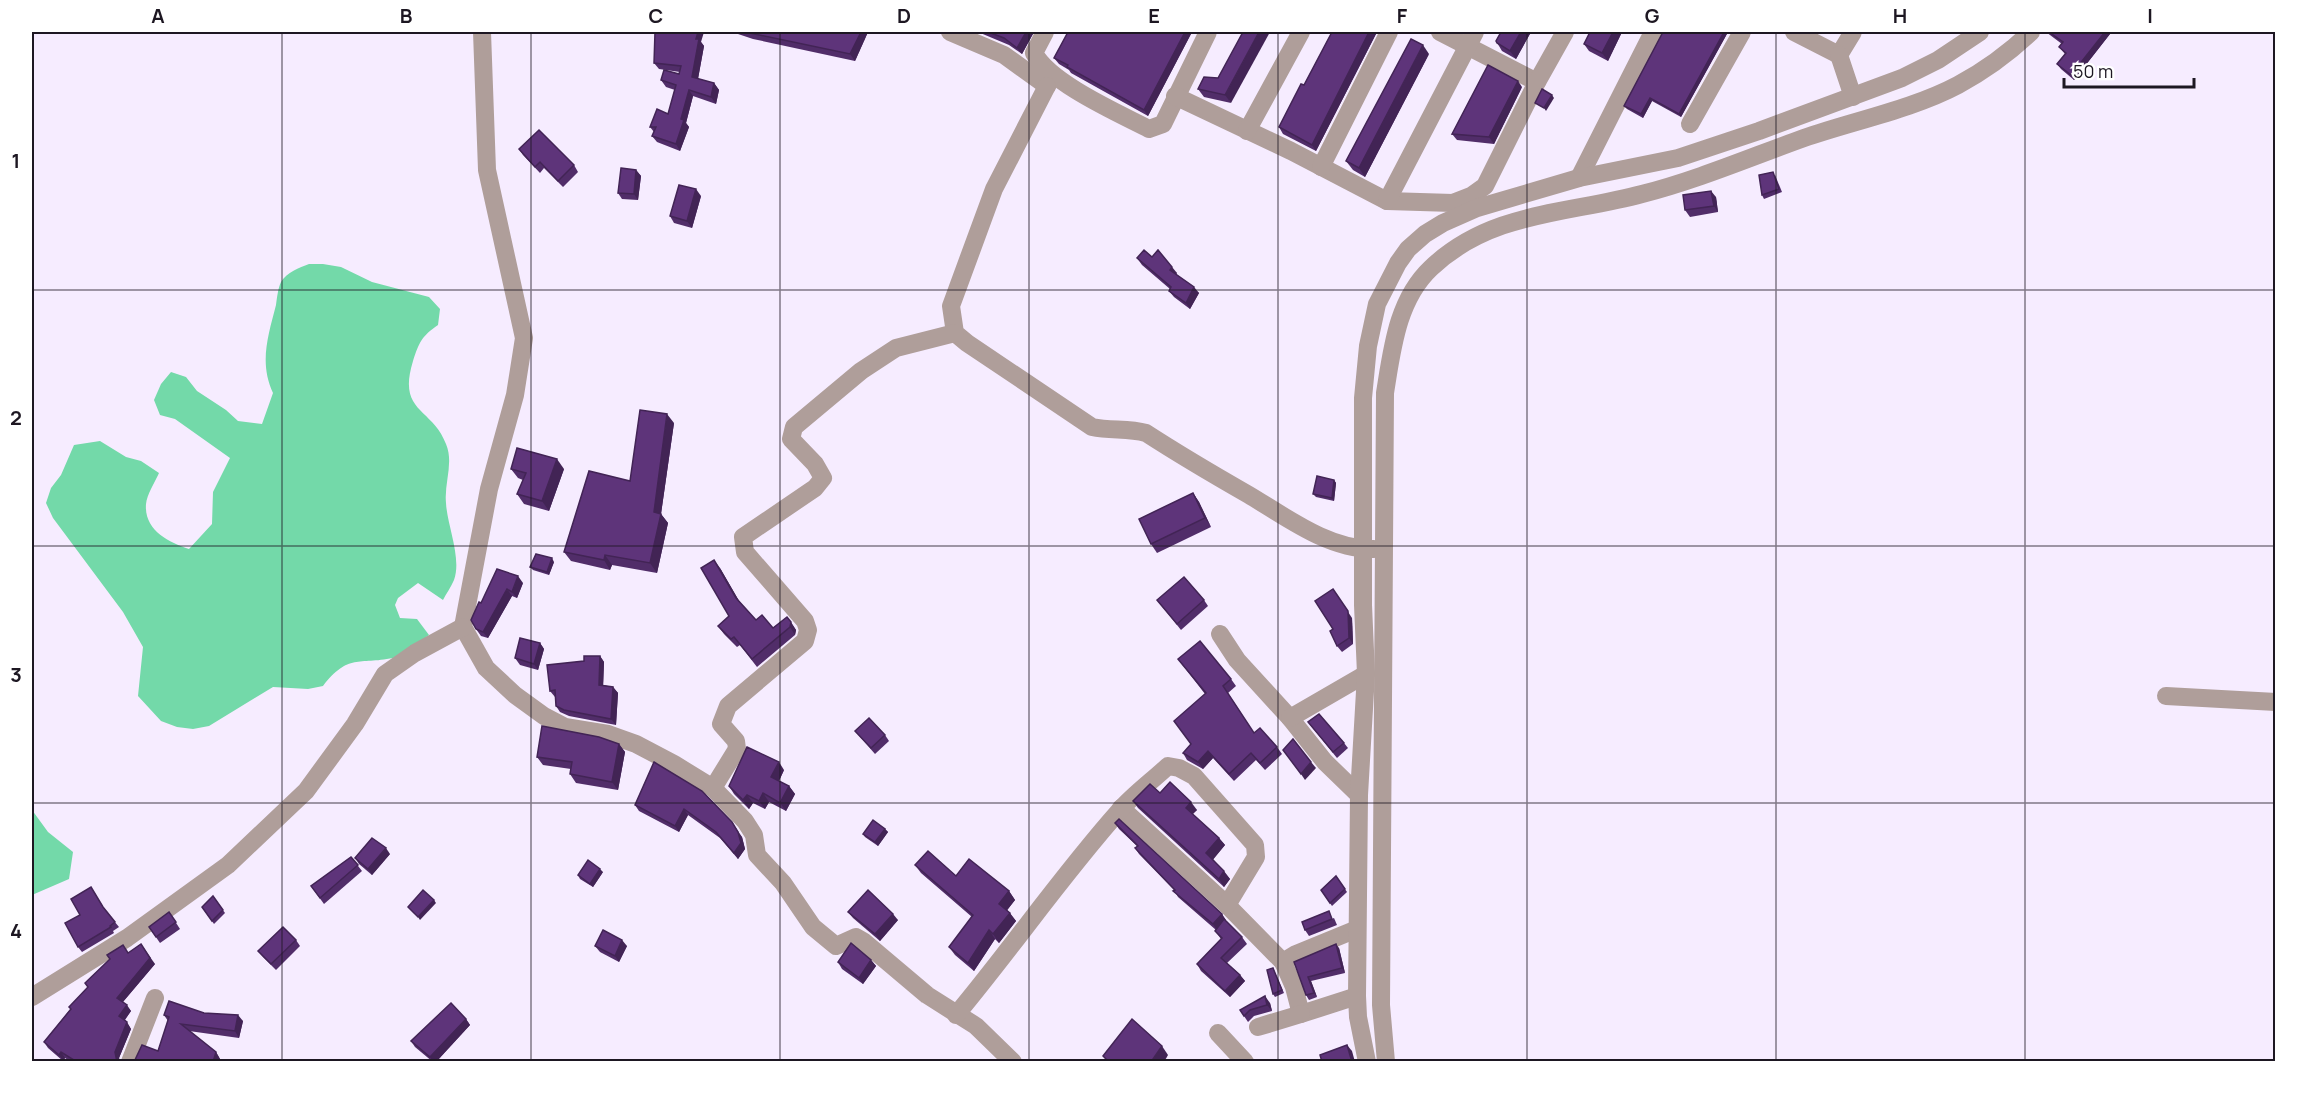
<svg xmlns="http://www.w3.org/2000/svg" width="2307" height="1093" viewBox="0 0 2307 1093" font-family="Manrope,sans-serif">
  <rect width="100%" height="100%" fill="#f6ecff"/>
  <!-- green -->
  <g fill="#73d9a9">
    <path d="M309 264H323L341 267 372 282 429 297 440 309 438 325C422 336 419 342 413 361 397 413 432 407 446 444 454 463 444 483 446 503 447 525 462 558 454 580 451 587 446 594 443 600L418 583 398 598 395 605 400 618 417 619 429 635C419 642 405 656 393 658 358 665 349 653 323 686L308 689 273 687 209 726 193 729 177 727 161 721 138 696 143 647 123 612 53 518 46 503 51 488 61 475 74 445 100 441 126 457 141 461 159 473C155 482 147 494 146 504 144 530 168 542 189 549L212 524 213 492 230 458 175 419 160 415 154 400 161 384 171 372 186 377 197 391 226 410 238 421 262 424 273 393C259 363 268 336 276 305 277 298 278 288 281 282 287 272 299 268 309 264Z"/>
    <path d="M32 810 48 832 73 852 69 879 32 895Z"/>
  </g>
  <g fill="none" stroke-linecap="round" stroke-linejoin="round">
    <!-- minor -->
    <g stroke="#af9e9a" stroke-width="18">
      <path d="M482 32 487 170 524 338 515 395 489 489 463 627 486 668 515 695 544 716 565 727 608 734 636 744 674 764 713 788 745 821 754 835 757 855 783 883 813 927 836 946 856 937 863 941 927 995 976 1026 1013 1062"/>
      <path d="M950 32 1004 55 1047 86 1052 75"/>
      <path d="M1045 32 1034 53C1050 83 1118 113 1149 129L1163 124 1208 32"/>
      <path d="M1440 32 1537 82"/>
      <path d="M1794 32 1839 55 1853 32"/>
      <path d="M1839 55 1853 97"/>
      <path d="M1047 86 994 189 951 306 955 333 967 343 1092 427C1111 431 1128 428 1146 433 1180 455 1214 475 1249 495 1286 517 1329 550 1374 549"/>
      <path d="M1175 96 1291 151 1387 201 1453 203 1471 196 1485 186 1537 82 1565 32"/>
      <path d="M1690 124 1742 32"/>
      <path d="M1247 131 1301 32"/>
      <path d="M1321 167 1389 32"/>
      <path d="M1579 178 1653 32"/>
      <path d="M1387 201 1475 32"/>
      <path d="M1220 634 1237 660 1290 718 1325 762 1359 795"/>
      <path d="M2166 696 2276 702"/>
      <path d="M1290 718 1366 674"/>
      <path d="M713 788 737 749 736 741 721 724 728 706 805 641 808 630 805 621 745 552 743 537 815 488 823 478 815 464 791 439 794 427 861 371 896 348 955 333"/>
      <path d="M1121 808 1227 905 1283 962"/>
      <path d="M1357 996 1301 1014 1294 987 1283 962 1296 954 1357 929"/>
      <path d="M32 997 127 938 228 865 306 791 355 724 385 674 415 653 463 627"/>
      <path d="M956 1015C1012 948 1062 875 1120 810 1134 794 1152 781 1168 766L1179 768 1194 776 1255 845 1256 857 1227 905"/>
      <path d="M1258 1027 1301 1014"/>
      <path d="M1218 1033 1245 1062"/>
      <path d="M130 1062 155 998"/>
      <path d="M1367 1062 1358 1017 1357 996 1359 795 1366 674 1363 605V398L1368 346 1377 304 1398 263 1408 249 1425 234 1443 223 1477 208 1579 178 1678 158 1759 131 1902 78 1938 60 1980 32"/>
      <path d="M1386 1062 1381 1005 1385 393C1392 350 1397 300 1431 268 1491 211 1568 214 1642 194 1697 180 1751 157 1804 138 1853 121 1913 109 1958 85 1984 71 2011 51 2031 32"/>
    </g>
  </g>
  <!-- wall -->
  <g fill="#512d69">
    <path d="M555 32H587L556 34Z"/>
    <path d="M732 32H868L855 61 753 39Z"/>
    <path d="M978 32H1034L1022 54 1009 45Z"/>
    <path d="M1068 32H1192L1148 116 1071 73 1069 70 1059 64 1054 58Z"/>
    <path d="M1332 32H1377L1316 151 1283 134 1279 127 1304 85Z"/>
    <path d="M1501 32H1531L1516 59 1502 51 1496 41Z"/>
    <path d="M1590 32H1622L1608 61 1589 51 1584 44Z"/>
    <path d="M1663 32H1728L1681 117 1652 101 1643 118 1627 109 1624 106Z"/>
    <path d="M2046 32H2109L2110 34 2074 80 2061 69 2057 64 2065 54 2059 47 2062 44Z"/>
    <path d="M701 42 704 46 698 79 714 83 719 90 716 104 693 96 686 123 689 127 680 151 657 142 652 136 654 132 650 127 668 114 675 90 666 87 661 80 679 74 680 72 659 69 654 63Z"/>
    <path d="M1429 54 1365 177 1353 170 1346 161Z"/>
    <path d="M1218 78 1231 103 1204 97 1198 89Z"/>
    <path d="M1522 87 1494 144 1457 140 1452 134Z"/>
    <path d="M519 149 574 165 578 172 563 187 544 168 540 173 523 155Z"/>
    <path d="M636 170 641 176 638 200 622 199 618 193Z"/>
    <path d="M1775 175 1782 192 1764 199 1762 195Z"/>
    <path d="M701 196 692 228 674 223 670 216Z"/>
    <path d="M1716 197 1718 212 1690 217 1685 210Z"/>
    <path d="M1137 258 1177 273 1176 274 1199 293 1190 309 1174 297 1169 291 1170 289 1142 265Z"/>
    <path d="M674 423 661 514 668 523 657 573 612 565 610 570 571 561 564 552 630 481Z"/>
    <path d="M511 469H564L549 511 524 504 517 494 523 480 518 478Z"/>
    <path d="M1334 480 1336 483 1334 501 1316 497 1313 494Z"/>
    <path d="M1193 493 1199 502 1211 527 1157 553 1151 544Z"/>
    <path d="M554 562 549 575 533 570 530 567Z"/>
    <path d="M720 568 739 601 756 620 773 628 787 617 796 630 795 635 757 667 740 645 737 647 724 634 718 626 729 616Z"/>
    <path d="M523 583 517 598 512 596 488 638 481 636 476 629 481 603Z"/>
    <path d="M1157 600H1204L1208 606 1181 630Z"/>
    <path d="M1352 618 1353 644 1342 652 1337 646Z"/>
    <path d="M540 643 544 649 538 670 520 665 515 658Z"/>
    <path d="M600 656 604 662 603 685 613 687 618 693 616 725 569 716 560 712 556 706V697H555L550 691 584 661Z"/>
    <path d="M1178 659 1231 679 1236 686 1228 693 1254 733 1277 747 1282 754 1265 770 1256 760 1234 781 1213 758 1203 769 1187 760 1183 753 1191 744 1205 694Z"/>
    <path d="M1308 722 1344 743 1348 748 1337 758Z"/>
    <path d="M855 731 885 735 889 741 875 754Z"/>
    <path d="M619 744 625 752 618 790 576 783 570 774 571 769 543 765 537 757Z"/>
    <path d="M654 762 742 837 745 849 738 859 720 838 688 815 679 832 639 811 635 805Z"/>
    <path d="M784 770 779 781 789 786 795 794 786 811 769 802 765 809 753 803 749 809 734 794 729 786Z"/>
    <path d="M1160 793 1197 810 1192 814 1219 838 1225 845 1213 859 1230 879 1224 887 1138 808 1133 801Z"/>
    <path d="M1115 823 1222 914 1225 920 1242 937 1247 944 1227 963 1240 975 1245 981 1230 997 1201 971 1197 964 1221 939 1215 931 1216 930 1178 897 1174 890 1139 854 1135 848 1137 846 1119 829Z"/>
    <path d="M885 829 888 832 878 846 865 837 863 834Z"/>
    <path d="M390 854 372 875 359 864 355 858Z"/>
    <path d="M351 857 362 871 324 904 311 886Z"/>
    <path d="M915 865 1009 891 1015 900 1007 910 1016 921 999 943 995 939 974 971 955 955 949 947 972 917 921 873Z"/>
    <path d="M603 872 593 887 580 879 578 875Z"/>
    <path d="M1336 876 1347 892 1332 906 1321 890Z"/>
    <path d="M91 887 105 910 119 927 113 931 114 933 82 952 78 947 80 915Z"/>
    <path d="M213 896 225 913 214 924 202 907Z"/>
    <path d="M169 912 180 929 160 943 149 927Z"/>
    <path d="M848 912 898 920 880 941 853 918Z"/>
    <path d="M1334 918 1337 925 1309 936 1305 930Z"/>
    <path d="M296 940 300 946 276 970 263 957 258 951Z"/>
    <path d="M595 946H627L619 962 600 952Z"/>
    <path d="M1339 948 1345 973 1311 981 1317 997 1309 1000 1306 995 1294 962Z"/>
    <path d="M128 953 155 964 123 1002 131 1011 125 1020 131 1029 119 1058 120 1062H71L65 1058 63 1061 48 1048 44 1042 88 987 85 983Z"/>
    <path d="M871 960 876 966 863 984 842 969 838 962Z"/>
    <path d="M1273 968 1284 993 1275 997 1273 994Z"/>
    <path d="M1270 1003 1272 1011 1254 1016 1248 1022 1240 1010Z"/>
    <path d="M204 1013 243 1021 239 1038 189 1031 216 1052 220 1059 219 1062H134L158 1051 168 1021 164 1015Z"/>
    <path d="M466 1019 470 1025 436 1062H433L415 1047 411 1041Z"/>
  </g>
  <!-- shaded-wall -->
  <g fill="#422455">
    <path d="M698 32H704L701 42 704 46 697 84 692 77 696 39Z"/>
    <path d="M861 32H868L855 61 850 54Z"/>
    <path d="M1026 32H1034L1022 54 1017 48Z"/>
    <path d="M1185 32H1192L1148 116 1144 110Z"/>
    <path d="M1259 32H1270L1231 103 1225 95Z"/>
    <path d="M1369 32H1377L1316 151 1312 145Z"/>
    <path d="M1521 32H1531L1516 59 1510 51Z"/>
    <path d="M1613 32H1622L1608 61 1602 53Z"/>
    <path d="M1724 32H1728L1681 117 1679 114Z"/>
    <path d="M2105 32H2109L2110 34 2074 80 2071 75Z"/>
    <path d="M1423 45 1429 54 1365 177 1359 168Z"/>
    <path d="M1518 81 1522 87 1494 144 1489 137Z"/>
    <path d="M714 83 719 90 716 104 711 97Z"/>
    <path d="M689 90 693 96 686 123 689 127 680 151 676 144 681 119Z"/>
    <path d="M1552 95 1554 98 1546 111 1544 108Z"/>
    <path d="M1650 98 1652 101 1643 118 1641 114Z"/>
    <path d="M636 170 641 176 638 200 634 194Z"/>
    <path d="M696 189 701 196 692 228 687 221Z"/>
    <path d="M1711 191 1716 197 1718 212 1714 206Z"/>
    <path d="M1172 267 1177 273 1175 276 1170 270Z"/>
    <path d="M1194 287 1199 293 1190 309 1186 303Z"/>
    <path d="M667 414 674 423 661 514 668 523 657 573 650 563 654 512Z"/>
    <path d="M557 459 564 469 549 511 542 501Z"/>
    <path d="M1334 480 1336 483 1334 501 1332 498Z"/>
    <path d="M1193 493 1199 502 1211 527 1205 518Z"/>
    <path d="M605 555 612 565 610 570 604 560Z"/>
    <path d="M552 558 554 562 549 575 547 572Z"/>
    <path d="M714 560 720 568 742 606 736 598Z"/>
    <path d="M518 576 523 583 517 598 512 592Z"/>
    <path d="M507 589 512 596 488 638 483 632Z"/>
    <path d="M1333 589 1352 618 1353 644 1349 638Z"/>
    <path d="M791 622 796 630 795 635 790 627Z"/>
    <path d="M540 643 544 649 538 670 534 664Z"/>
    <path d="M600 656 604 662 603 691 599 685Z"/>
    <path d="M613 687 618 693 616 725 611 719Z"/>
    <path d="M619 744 625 752 618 790 612 782Z"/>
    <path d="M1208 751 1213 758 1203 769 1198 762Z"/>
    <path d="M779 762 784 770 777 785 771 777Z"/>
    <path d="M1311 762 1316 768 1305 780 1301 774Z"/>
    <path d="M789 786 795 794 786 811 780 803Z"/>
    <path d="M763 793 769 802 765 809 759 801Z"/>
    <path d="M747 795 753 803 749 809 743 800Z"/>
    <path d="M1191 802 1197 810 1191 816 1186 808Z"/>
    <path d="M684 809 688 815 679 832 675 826Z"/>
    <path d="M732 822 742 837 745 849 738 859 734 853Z"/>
    <path d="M885 829 888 832 878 846 875 842Z"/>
    <path d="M1219 838 1225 845 1212 861 1206 853Z"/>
    <path d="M386 848 390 854 372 875 368 869Z"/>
    <path d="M600 869 603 872 593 887 590 884Z"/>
    <path d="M1224 871 1230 879 1224 887 1219 879Z"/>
    <path d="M1009 891 1015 900 1005 913 999 904Z"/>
    <path d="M434 900 436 903 420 920 418 917Z"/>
    <path d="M1010 913 1016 921 999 943 993 934Z"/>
    <path d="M893 914 898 920 880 941 875 934Z"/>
    <path d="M1222 914 1226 920 1217 930 1213 924Z"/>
    <path d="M989 930 995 939 974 971 968 963Z"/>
    <path d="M622 940 627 946 619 962 615 956Z"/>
    <path d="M141 944 155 964 121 1004 117 998Z"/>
    <path d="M1336 944 1339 948 1345 973 1342 968Z"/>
    <path d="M871 960 876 966 863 984 859 978Z"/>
    <path d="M1240 975 1245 981 1230 997 1225 991Z"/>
    <path d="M1308 977 1311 981 1317 997 1314 993Z"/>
    <path d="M1265 996 1270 1003 1272 1011 1267 1005Z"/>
    <path d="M127 1005 131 1011 123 1022 119 1016Z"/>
    <path d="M238 1015 243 1021 239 1038 235 1031Z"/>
    <path d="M466 1019 470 1025 436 1062H433L430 1057Z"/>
    <path d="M127 1022 131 1029 119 1058 120 1062H117L115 1052Z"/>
    <path d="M1347 1045 1352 1051 1355 1062H1352Z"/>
    <path d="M1162 1046 1168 1055 1164 1062H1151Z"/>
    <path d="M61 1052 65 1058 63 1061 59 1055Z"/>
    <path d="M216 1052 220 1059 219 1062H213Z"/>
  </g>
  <!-- building -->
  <g fill="#5e347a" stroke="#422455" stroke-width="1.5">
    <path d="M655 32H698L696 39H699L692 77 714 83 711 97 689 90 681 119 684 120 676 144 652 136 656 127H650L657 109 668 114 676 85 661 80 664 70 679 74 681 66 654 63Z"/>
    <path d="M745 32H861L850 54Z"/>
    <path d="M988 32H1026L1017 48 1004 38Z"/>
    <path d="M1068 32H1185L1144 110 1067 67 1068 65 1054 58Z"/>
    <path d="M1243 32H1259L1225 95 1198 89 1204 77 1218 78Z"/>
    <path d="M1332 32H1369L1312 145 1279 127 1301 84 1304 85Z"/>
    <path d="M1501 32H1521L1510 51 1497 43 1496 41Z"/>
    <path d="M1590 32H1613L1602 53 1584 44Z"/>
    <path d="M1663 32H1724L1679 114 1650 98 1641 114 1624 106Z"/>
    <path d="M2049 32H2105L2071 75 2057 64 2066 53 2059 47 2063 42Z"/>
    <path d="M1411 39 1423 45 1359 168 1346 161Z"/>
    <path d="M1488 65 1518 81 1489 137 1452 134Z"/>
    <path d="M1542 89 1552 95 1544 108 1535 103Z"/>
    <path d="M539 130 574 165 558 181 540 162 535 167 519 149Z"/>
    <path d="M621 168 636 170 634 194 618 193Z"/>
    <path d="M1773 172 1779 189 1762 195 1759 175Z"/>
    <path d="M679 185 696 189 687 221 670 216Z"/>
    <path d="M1711 191 1714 206 1685 210 1683 195Z"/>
    <path d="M1144 250 1152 257 1158 250 1172 267 1170 270 1194 287 1186 303 1169 291 1171 287 1137 258Z"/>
    <path d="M640 410 667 414 654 512 661 514 650 563 605 555 604 560 564 552 589 471 630 481Z"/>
    <path d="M517 448 557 459 542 501 517 494 526 473 511 469Z"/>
    <path d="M1317 476 1334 480 1332 498 1313 494Z"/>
    <path d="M1193 493 1205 518 1151 544 1139 519Z"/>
    <path d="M536 554 552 558 547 572 530 567Z"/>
    <path d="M714 560 736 598 756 620 762 615 773 628 787 617 791 622 790 627 752 659 734 637 731 639 718 626 729 616 701 568Z"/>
    <path d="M497 569 518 576 512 592 507 589 483 632 476 629 471 620 479 602 481 603Z"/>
    <path d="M1184 577 1204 600 1177 624 1157 600Z"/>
    <path d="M1333 589 1348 611 1349 638 1337 646 1330 631 1333 629 1315 601Z"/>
    <path d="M520 638 540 643 534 664 515 658Z"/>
    <path d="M1200 641 1231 679 1223 686 1254 733 1260 728 1277 747 1260 763 1251 753 1229 774 1208 751 1198 762 1183 753 1191 744 1174 721 1206 693 1178 659Z"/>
    <path d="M584 656H600L599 685 613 687 611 719 564 710 556 706 555 690 550 691 547 665 584 661Z"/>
    <path d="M1319 714 1344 743 1333 752 1308 722Z"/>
    <path d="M869 718 885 735 871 748 855 731Z"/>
    <path d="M542 726 599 737 619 744 612 782 570 774 572 762 537 757Z"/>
    <path d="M1293 739 1311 762 1301 774 1283 750Z"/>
    <path d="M747 747 779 762 771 777 789 786 780 803 763 793 759 801 747 795 743 800 729 786Z"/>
    <path d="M654 762 702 791 732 822 738 832 741 843 734 853 716 832 684 809 675 826 635 805Z"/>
    <path d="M1170 782 1191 802 1186 808 1219 838 1206 853 1224 871 1219 879 1133 801 1150 784 1160 793Z"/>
    <path d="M1119 819 1222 914 1213 924 1173 891 1175 890 1135 848 1138 846 1115 823Z"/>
    <path d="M873 820 885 829 875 842 863 834Z"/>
    <path d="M372 838 386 848 368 869 355 858Z"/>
    <path d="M928 851 956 876 969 859 1009 891 999 904 1010 913 993 934 989 930 968 963 949 947 973 915 915 865Z"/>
    <path d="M351 857 358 865 320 898 311 886Z"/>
    <path d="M588 860 600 869 590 884 578 875Z"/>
    <path d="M1336 876 1345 889 1330 903 1321 890Z"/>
    <path d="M91 887 103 907 115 922 110 926 111 927 78 947 65 923 80 915 71 899Z"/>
    <path d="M423 890 434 900 418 917 408 907Z"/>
    <path d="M868 890 893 914 875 934 848 912Z"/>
    <path d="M213 896 223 910 212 921 202 907Z"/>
    <path d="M1329 911 1332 919 1305 930 1302 922Z"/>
    <path d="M169 912 176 922 156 937 149 927Z"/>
    <path d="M1224 919 1242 937 1221 958 1240 975 1225 991 1197 964 1222 938 1215 931Z"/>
    <path d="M283 927 296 940 271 964 258 951Z"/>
    <path d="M603 930 622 940 615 956 595 946Z"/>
    <path d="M851 943 871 960 859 978 838 962Z"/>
    <path d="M141 944 150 958 117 998 127 1005 119 1016 127 1022 115 1052 117 1062H77L61 1052 59 1055 44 1042 71 1009 69 1007 88 987 85 983 110 959 107 955 123 945 128 953Z"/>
    <path d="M1336 944 1342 968 1308 977 1314 993 1306 995 1294 962Z"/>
    <path d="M1273 968 1282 990 1273 994 1267 970Z"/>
    <path d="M1265 996 1267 1005 1250 1010 1244 1016 1240 1010Z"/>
    <path d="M169 1001 204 1013 238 1015 235 1031 181 1024 216 1052 213 1062H134L142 1045 158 1051 169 1017 164 1015Z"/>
    <path d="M451 1003 466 1019 430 1057 411 1041Z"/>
    <path d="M1132 1019 1162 1046 1151 1062H1109L1103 1056Z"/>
    <path d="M1347 1045 1352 1062H1322L1320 1055Z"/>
  </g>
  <!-- grid -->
  <path fill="none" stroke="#1d1722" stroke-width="1.5" stroke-opacity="0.55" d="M282 32V1062M531 32V1062M780 32V1062M1029 32V1062M1278 32V1062M1527 32V1062M1776 32V1062M2025 32V1062M32 290H2276M32 546H2276M32 803H2276"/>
  <!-- border -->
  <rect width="2307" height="1093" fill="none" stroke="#ffffff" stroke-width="66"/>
  <!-- scale -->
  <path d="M2064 78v9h130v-9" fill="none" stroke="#1d1722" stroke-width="3"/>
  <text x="2073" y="78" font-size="18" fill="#1d1722" stroke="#ffffff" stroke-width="4.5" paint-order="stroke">50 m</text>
  <rect x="33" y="33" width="2241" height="1027" fill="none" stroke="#1d1722" stroke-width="2"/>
  <g font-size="20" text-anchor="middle" font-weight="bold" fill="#1d1722">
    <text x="158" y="23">A</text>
    <text x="406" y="23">B</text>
    <text x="656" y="23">C</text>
    <text x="904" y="23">D</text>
    <text x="1154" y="23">E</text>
    <text x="1402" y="23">F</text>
    <text x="1652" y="23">G</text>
    <text x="1900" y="23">H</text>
    <text x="2150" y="23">I</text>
    <text x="16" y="168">1</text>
    <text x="16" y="425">2</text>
    <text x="16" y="682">3</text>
    <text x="16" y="938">4</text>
  </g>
</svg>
